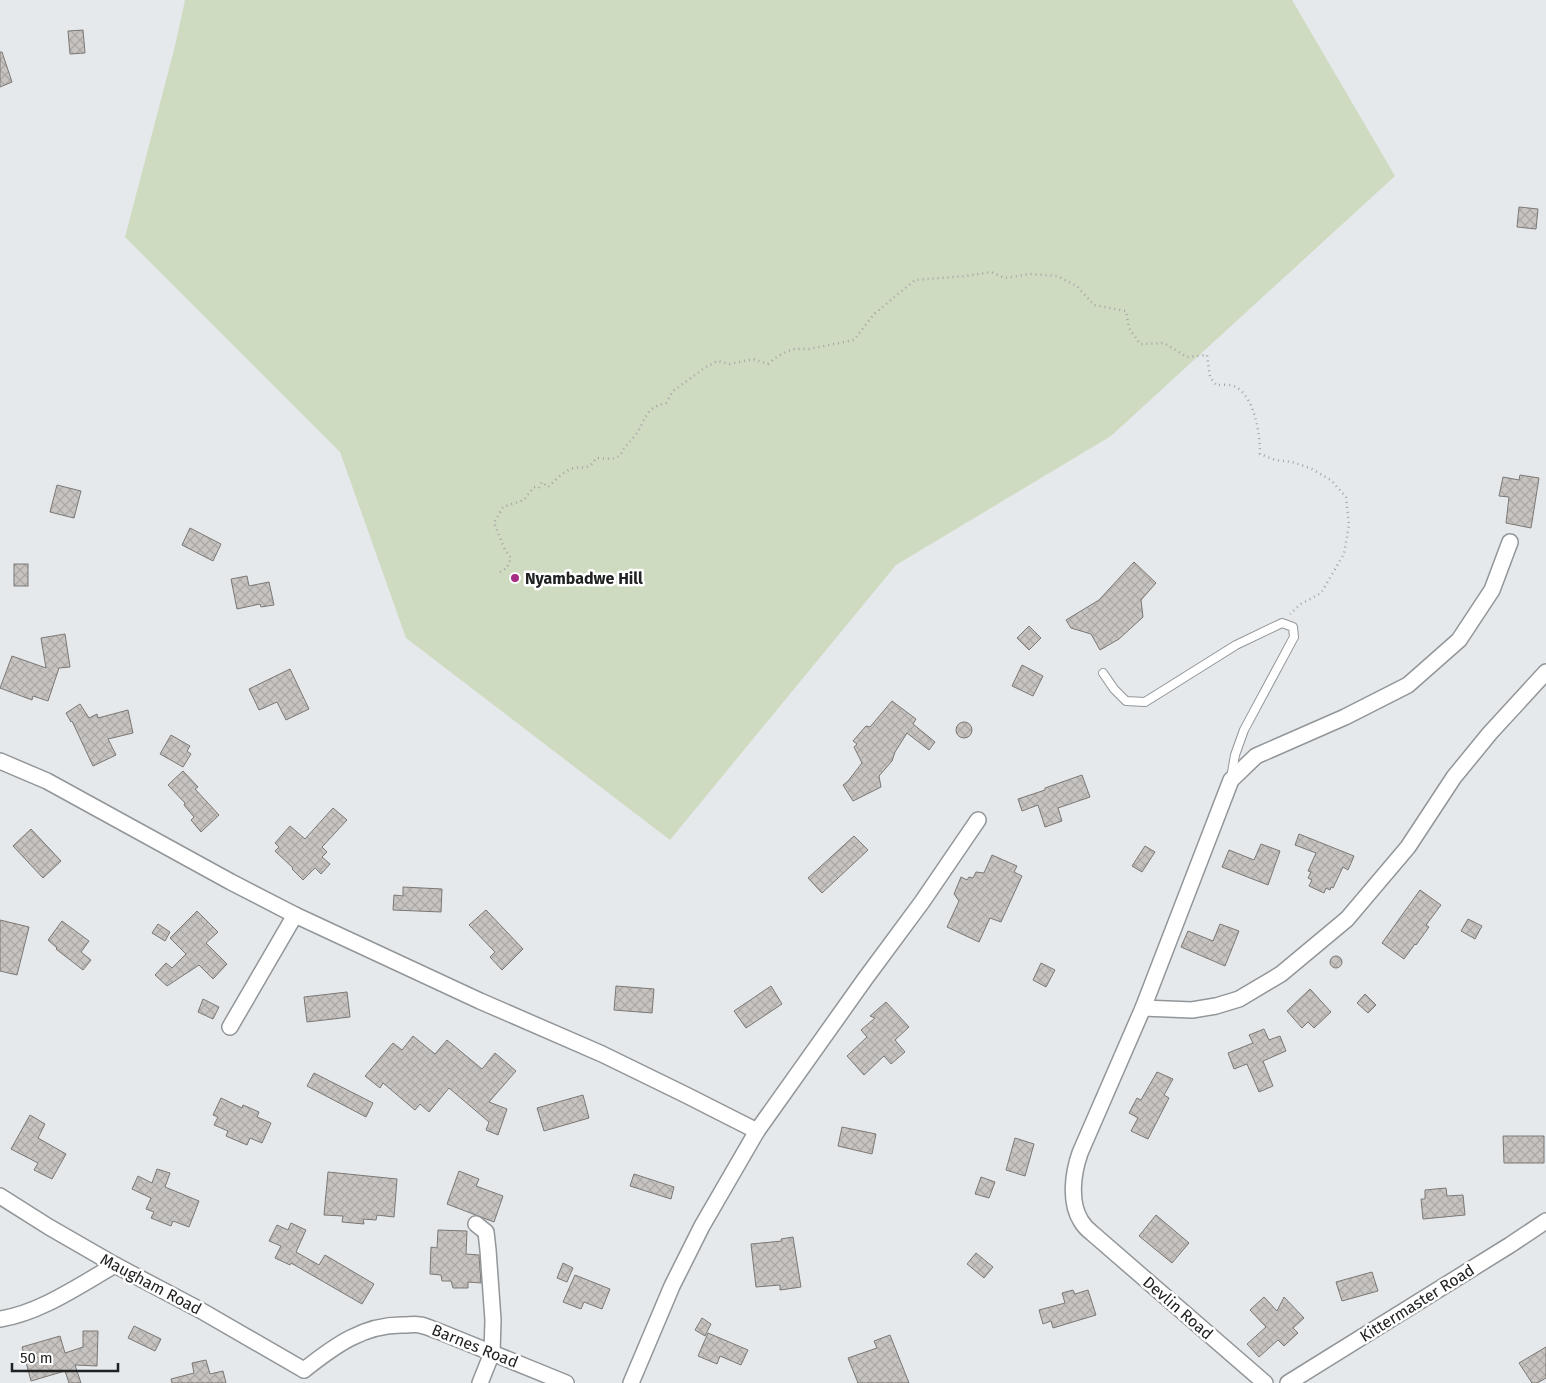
<svg xmlns="http://www.w3.org/2000/svg" width="1546" height="1383" viewBox="0 0 1546 1383" font-family="'Fira Sans',sans-serif">
  <defs>
    <pattern id="building-cross-hatch" width="8" height="8" patternUnits="userSpaceOnUse" patternTransform="scale(1.25)"><rect width="8" height="8" fill="#c7c3c0"/><path d="M0 0l8 8M0 8l8-8" fill="none" stroke="#aba7a5"/></pattern>
  </defs>
  <rect width="100%" height="100%" fill="#e5e9ec"/>
  <!-- green -->
  <path fill="#cfdbc0" d="M185 0H1292L1395 176 1111 436 896 565 670 840 406 638 340 452 125 237 175 46Z"/>
  <!-- building -->
  <g fill="url(#building-cross-hatch)" stroke="#7b7875">
    <path d="M83 30 85 53 70 54 68 31Z"/>
    <path d="M0 52H2L12 82 0 87Z"/>
    <path d="M1519 207 1538 209 1536 229 1517 227Z"/>
    <path d="M1520 475 1539 478 1531 528 1506 523 1509 497 1499 496 1503 477 1519 480Z"/>
    <path d="M57 485 81 491 74 518 50 512Z"/>
    <path d="M190 528 221 544 213 561 182 545Z"/>
    <path d="M1134 562 1156 583 1141 600 1143 617 1119 639 1100 650 1091 634 1071 628 1066 620 1099 600Z"/>
    <rect x="14" y="564" width="14" height="22"/>
    <path d="M247 576 249 586 269 582 274 605 261 607 260 604 237 609 231 579Z"/>
    <path d="M1029 626 1041 638 1029 650 1017 638Z"/>
    <path d="M65 634 70 667 59 668 48 701 33 696 32 700 0 688 12 656 46 668 41 638Z"/>
    <path d="M1022 665 1043 676 1033 696 1012 686Z"/>
    <path d="M290 669 309 709 286 720 277 702 259 710 249 689Z"/>
    <path d="M892 701 916 719 913 724 935 742 929 750 907 733 895 752 892 761 879 776 881 787 853 801 843 785 848 781 862 763 854 747 857 744 853 741 866 726 870 727Z"/>
    <path d="M80 704 89 718 97 714 98 718 128 710 133 733 108 739 116 755 93 766 72 721 71 722 66 713Z"/>
    <circle cx="964" cy="730" r="8"/>
    <path d="M171 735 190 746 187 751 191 754 183 767 160 754Z"/>
    <path d="M183 771 198 787 195 789 219 815 201 832 191 820 194 817 184 805 185 803 168 785Z"/>
    <path d="M1082 775 1090 797 1058 808 1062 821 1045 827 1038 805 1022 811 1018 799 1045 790V788Z"/>
    <path d="M333 808 347 820 322 847 327 852 322 857 330 864 321 874 315 868 303 880 292 869 293 868 275 851 279 847 275 843 290 826 305 839Z"/>
    <path d="M31 829 61 861 43 878 13 846Z"/>
    <path d="M1299 834 1354 856 1348 870 1343 867 1333 888 1331 887 1330 890 1326 888 1324 893 1309 886 1312 880 1308 878 1311 872 1308 871 1316 853 1295 845Z"/>
    <path d="M854 836 868 850 822 893 808 878Z"/>
    <path d="M1261 844 1280 851 1268 885 1222 867 1229 850 1254 860Z"/>
    <path d="M1145 846 1155 852 1142 872 1132 866Z"/>
    <path d="M992 855 1017 866 1014 872 1022 876 1001 922 990 918 979 942 947 927 959 901 954 894 961 877 967 880 969 877 973 878 976 872 984 873Z"/>
    <path d="M403 887 442 889 441 912 393 910 394 895 403 896Z"/>
    <path d="M1420 890 1441 905 1426 925 1429 927 1416 945 1415 944 1404 959 1382 943Z"/>
    <path d="M486 910 523 949 502 970 490 957 495 952 469 925Z"/>
    <path d="M197 911 218 932 206 943 227 964 213 979 199 965 167 986 155 975 166 963 172 968 186 954 170 938Z"/>
    <path d="M1468 919 1482 926 1475 939 1461 931Z"/>
    <path d="M0 920 29 927 17 975 0 971Z"/>
    <path d="M62 921 89 941 81 952 91 960 83 970 56 949 57 948 48 940Z"/>
    <path d="M158 924 170 932 165 941 152 933Z"/>
    <path d="M1220 924 1239 931 1225 966 1181 947 1188 931 1213 941Z"/>
    <circle cx="1336" cy="962" r="6"/>
    <path d="M1041 963 1055 970 1046 987 1033 980Z"/>
    <path d="M616 986 654 989 652 1013 614 1010Z"/>
    <path d="M771 986 782 1004 746 1028 734 1011Z"/>
    <path d="M1310 989 1331 1012 1314 1028 1308 1022 1302 1028 1287 1011Z"/>
    <path d="M347 992 350 1017 307 1022 304 997Z"/>
    <path d="M1365 994 1376 1005 1368 1013 1357 1003Z"/>
    <path d="M203 999 219 1007 213 1019 198 1012Z"/>
    <path d="M886 1002 909 1027 895 1040 905 1052 891 1064 884 1056 864 1075 847 1056 867 1037 861 1030 875 1018 870 1016Z"/>
    <path d="M1264 1029 1269 1040 1280 1036 1286 1051 1263 1061 1273 1086 1259 1092 1247 1064 1234 1069 1228 1053 1253 1043 1249 1035Z"/>
    <path d="M413 1036 435 1054 447 1040 482 1069 495 1053 516 1071 489 1102 507 1109 498 1135 486 1130 489 1122 449 1088 429 1112 420 1104 415 1110 383 1083 380 1088 365 1076 393 1043 402 1050Z"/>
    <path d="M1157 1072 1173 1079 1164 1095 1169 1098 1148 1139 1131 1131 1138 1118 1129 1113 1137 1098 1141 1100Z"/>
    <path d="M314 1073 373 1103 366 1117 307 1086Z"/>
    <path d="M583 1095 589 1118 544 1131 537 1108Z"/>
    <path d="M221 1098 242 1108 243 1105 259 1112 257 1117 271 1123 262 1143 250 1138 247 1145 226 1136 228 1131 214 1125 218 1117 213 1115Z"/>
    <path d="M30 1115 45 1124 38 1138 66 1154 52 1179 34 1170 38 1163 11 1149Z"/>
    <path d="M842 1127 876 1134 872 1154 838 1146Z"/>
    <path d="M1503 1136H1544V1163H1504Z"/>
    <path d="M1015 1138 1034 1144 1025 1176 1006 1170Z"/>
    <path d="M157 1169 170 1173 165 1187 199 1201 189 1227 173 1221 171 1226 151 1218 154 1212 146 1209 151 1198 132 1189 138 1176 152 1183Z"/>
    <path d="M459 1171 479 1179 476 1186 503 1196 494 1222 447 1204Z"/>
    <path d="M328 1172 397 1179 394 1217 377 1215 376 1220 363 1219 364 1224 342 1222 343 1216 324 1215Z"/>
    <path d="M634 1174 674 1187 671 1199 630 1186Z"/>
    <path d="M981 1177 995 1182 989 1198 975 1194Z"/>
    <path d="M1446 1188 1447 1196 1463 1195 1465 1215 1423 1219 1421 1199H1425V1190Z"/>
    <path d="M1156 1215 1189 1243 1172 1263 1139 1236Z"/>
    <path d="M291 1223 306 1230 296 1252 319 1265 325 1255 374 1284 362 1304 291 1263 290 1265 275 1258 281 1246 269 1241 277 1225 288 1230Z"/>
    <path d="M438 1230 467 1231 466 1254 479 1255 481 1283 468 1282V1288H453L451 1281H442L441 1275 430 1274 431 1247 437 1248Z"/>
    <path d="M793 1237 801 1287 780 1290V1285L756 1287 751 1244 782 1241 781 1239Z"/>
    <path d="M976 1253 993 1267 984 1278 967 1264Z"/>
    <path d="M563 1263 573 1268 567 1282 557 1278Z"/>
    <path d="M1372 1272 1378 1291 1342 1301 1336 1282Z"/>
    <path d="M575 1275 610 1289 602 1309 584 1302 581 1309 563 1302Z"/>
    <path d="M1073 1290 1075 1294 1088 1290 1096 1315 1053 1328 1051 1321 1043 1324 1039 1310 1065 1303 1062 1293Z"/>
    <path d="M1264 1297 1277 1311 1284 1297 1304 1318 1293 1328 1298 1333 1284 1346 1278 1340 1259 1357 1247 1344 1266 1327 1250 1310Z"/>
    <path d="M702 1318 711 1324 705 1336 695 1330Z"/>
    <path d="M134 1326 161 1339 155 1351 128 1338Z"/>
    <path d="M83 1331H98L97 1366 75 1365 81 1383H69L65 1371 31 1381 22 1347 60 1336 65 1353 83 1347Z"/>
    <path d="M708 1333 748 1350 741 1365 720 1356 717 1364 698 1356Z"/>
    <path d="M890 1335 909 1383H858L848 1358 877 1348 874 1341Z"/>
    <path d="M1546 1347V1378L1537 1383H1532L1519 1363Z"/>
    <path d="M206 1360 210 1374 223 1371 226 1383H172L171 1379 194 1373 192 1363Z"/>
  </g>
  <g fill="none" stroke-linecap="round" stroke-linejoin="round">
    <defs>
      <path id="service" d="M1103 673 1114 689 1126 701 1145 702 1236 645 1282 623 1293 627 1294 637 1244 730 1235 755 1231 778"/>
      <g id="minor">
        <path d="M0 761 47 781 231 882 295 915 480 1001 602 1054 686 1095 757 1131"/>
        <path d="M1143 1008 1192 1010 1216 1006 1239 999 1281 974 1347 919 1408 847 1454 777 1490 733 1546 672"/>
        <path d="M230 1027 295 915"/>
        <path d="M0 1196 49 1227 115 1265 200 1310 304 1370"/>
        <path d="M476 1224 486 1232 488 1250 493 1320 492 1353 480 1383"/>
        <path d="M0 1319C40 1313 80 1285 115 1265"/>
        <path d="M304 1370C334 1346 364 1324 404 1325 409 1325 415 1324 420 1325 426 1326 432 1329 438 1331L566 1383"/>
        <path d="M631 1383 672 1286 702 1226 757 1131 865 979 922 902 978 820"/>
        <path d="M1265 1383 1092 1233C1088 1230 1084 1226 1081 1221 1069 1202 1073 1173 1080 1153L1143 1008 1231 780 1256 756 1345 717 1408 685 1459 640 1492 590 1510 542"/>
        <path d="M1288 1383 1510 1245 1546 1221"/>
      </g>
    </defs>
    <!-- service casing -->
    <use href="#service" stroke="#929699" stroke-width="10"/>
    <!-- minor casing -->
    <use href="#minor" stroke="#929699" stroke-width="18"/>
    <!-- path -->
    <path stroke="#a2a5a7" stroke-width="2.5" stroke-dasharray="1 4" stroke-linecap="butt" d="M500 572 507 568 511 558 505 550 494 523 503 507 524 500 534 487 539 488 542 482 548 487C554 482 562 472 571 469 581 465 589 472 596 458L612 459 620 456C624 447 627 445 634 437 646 422 643 408 666 403L673 391 706 367 717 361 730 364 753 359 768 364 778 356 793 349H809L854 340 874 314 915 280 966 276 991 272 1005 278 1030 274 1057 276 1077 286 1094 305 1126 311 1129 328 1140 344 1164 343 1187 357 1207 355 1210 377 1216 385C1222 385 1231 384 1236 387 1255 398 1260 434 1260 454L1275 460 1292 462 1310 468 1331 480 1346 497 1349 525 1344 554 1321 593 1301 604 1290 614"/>
    <!-- service -->
    <use href="#service" stroke="#fff" stroke-width="8"/>
    <!-- minor -->
    <use href="#minor" stroke="#fff" stroke-width="15"/>
  </g>
  <!-- markers -->
  <circle fill="#a62d83" stroke="#fff" stroke-width="2" cx="515" cy="578" r="5"/>
  <g text-anchor="middle" dominant-baseline="central" stroke-width="5" stroke-linejoin="round" paint-order="stroke">
    <!-- poi labels -->
    <g font-size="16" font-weight="bold" fill="#202122" stroke="#fff" text-anchor="start">
      <text x="525" y="578">Nyambadwe Hill</text>
    </g>
    <!-- street labels -->
    <g font-size="16" fill="#202122" stroke="#fff">
      <text transform="translate(151 1284) rotate(28)">Maugham Road</text>
      <text transform="translate(1417 1303) rotate(-32)">Kittermaster Road</text>
      <text transform="translate(1178 1308) rotate(41)">Devlin Road</text>
      <text transform="translate(475 1346) rotate(22)">Barnes Road</text>
    </g>
  </g>
  <!-- scale -->
  <path d="M12 1363v8h106v-8" fill="none" stroke="#202122" stroke-width="2.5"/>
  <text x="20" y="1363" font-size="15" fill="#202122" stroke="#ffffff" stroke-width="4" paint-order="stroke">50 m</text>
</svg>
